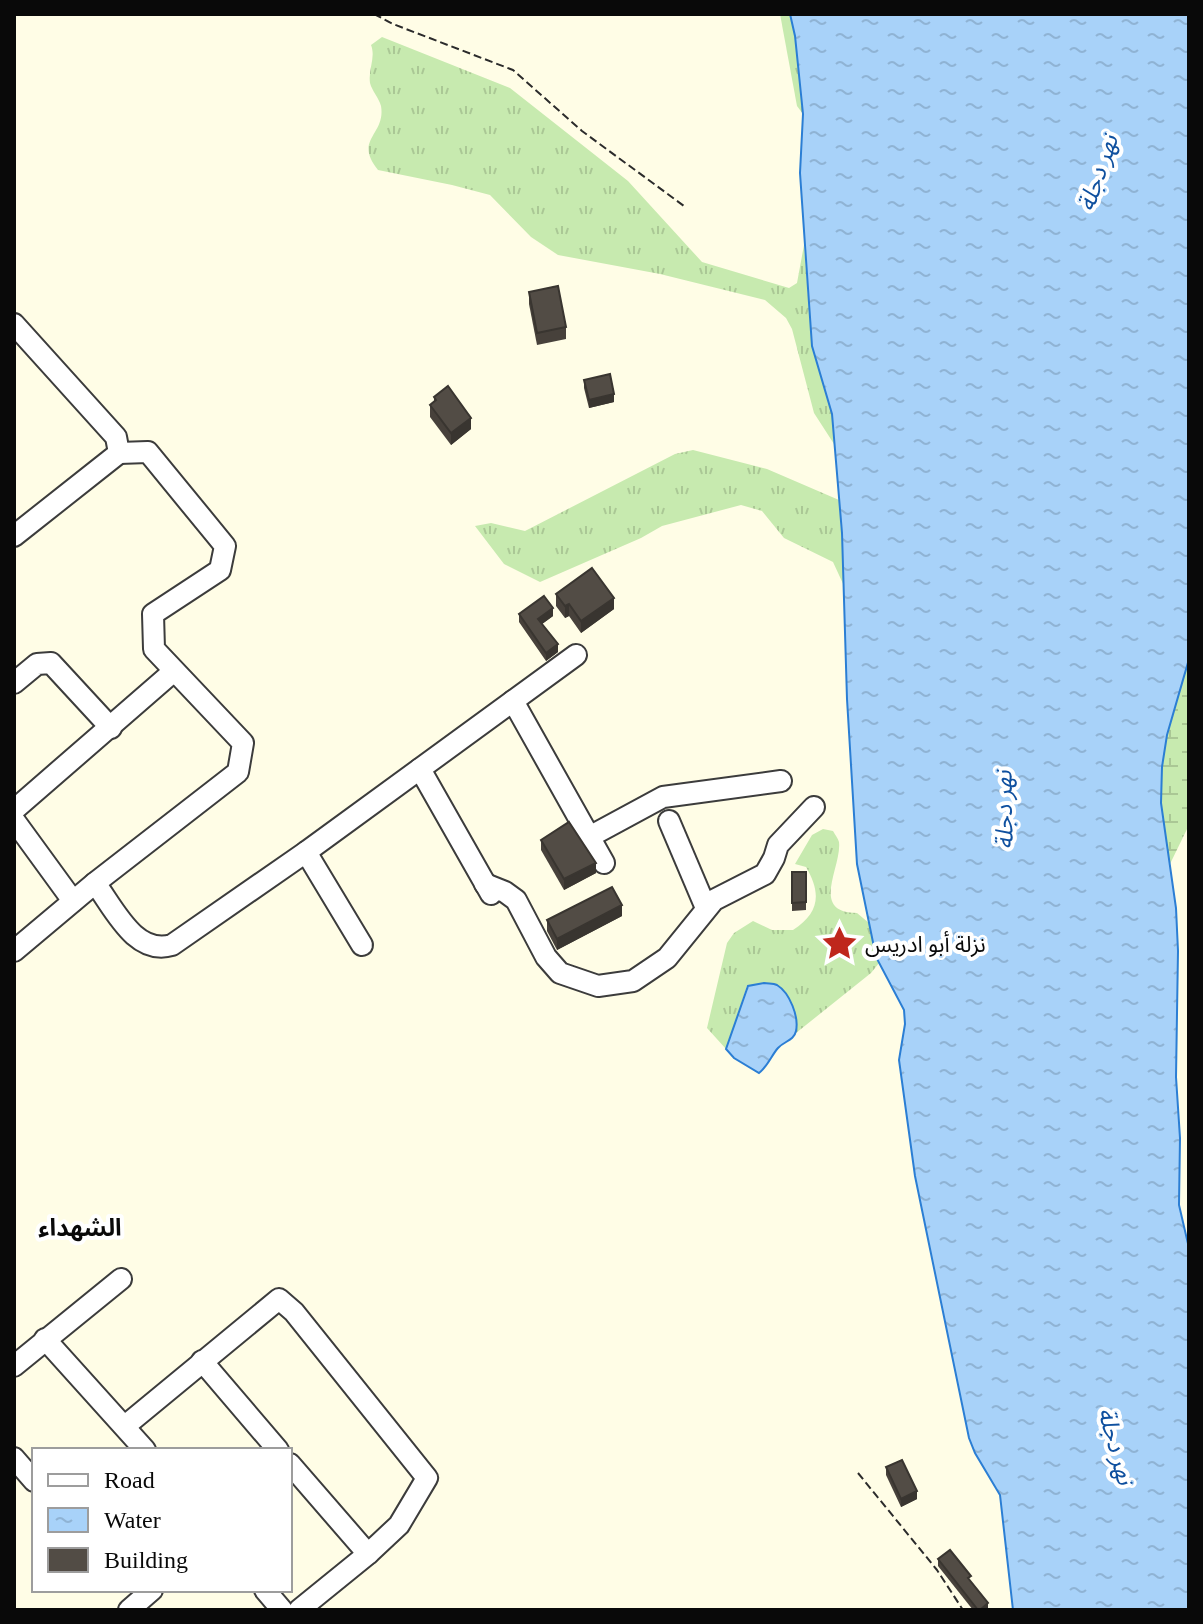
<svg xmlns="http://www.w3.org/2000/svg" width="1203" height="1624" viewBox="0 0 1203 1624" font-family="'Times New Roman','Noto Sans Arabic',serif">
  <defs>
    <pattern id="grass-tufts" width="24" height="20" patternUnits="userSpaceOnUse" patternTransform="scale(2)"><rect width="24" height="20" fill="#c7eaaf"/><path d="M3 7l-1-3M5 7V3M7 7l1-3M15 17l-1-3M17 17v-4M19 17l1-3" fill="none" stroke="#aac795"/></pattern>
    <pattern id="wetland-marsh" width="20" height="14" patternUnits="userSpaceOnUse" patternTransform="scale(2)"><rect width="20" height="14" fill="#c7eaaf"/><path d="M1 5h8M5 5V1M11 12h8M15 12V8" fill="none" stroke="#aac795"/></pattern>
    <pattern id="water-ripples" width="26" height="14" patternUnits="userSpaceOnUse" patternTransform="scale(2)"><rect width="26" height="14" fill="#a8d2f9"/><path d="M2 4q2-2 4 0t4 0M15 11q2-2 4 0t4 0" fill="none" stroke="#8fb3d4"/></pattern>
  </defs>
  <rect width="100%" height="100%" fill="#fffde6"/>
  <!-- grass -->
  <g fill="url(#grass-tufts)">
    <path d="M780 14H790L795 36 803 114 797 106Z"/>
    <path d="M382 37 510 88 628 181 702 262 789 288 797 283 804 245 812 346 832 414 834 444 814 413 792 329 786 318 765 300 660 274 558 255 531 237 490 195 452 185 378 170C353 139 386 135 381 106 379 98 372 91 370 83 368 69 376 58 371 45Z"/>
    <path d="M693 450 767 469 839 500 845 588 833 562 784 538 762 511 741 505 662 526 641 538 540 582 504 564 475 526 491 523 525 531 675 454Z"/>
    <path d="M823 829 833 831C835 835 838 838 839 842 842 867 809 913 857 913L869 923 879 963 871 973 796 1033V1024L747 986 726 1049 707 1028 727 943 734 933 753 921 772 930H793C819 913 822 894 806 867L795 864 812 835Z"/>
  </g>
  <!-- wetland -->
  <path fill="url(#wetland-marsh)" d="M1189 659V825L1169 866C1166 846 1162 825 1161 804 1157 755 1174 705 1189 659Z"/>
  <!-- water -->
  <g fill="url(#water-ripples)" stroke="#2b7ed4" stroke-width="2">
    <path d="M790 14H1189V659L1167 735 1162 767 1161 803 1176 908 1178 951 1176 1077 1180 1138 1179 1205 1189 1248V1610H1013L1000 1495 975 1453 969 1438 915 1176 899 1060 905 1024 904 1010 876 957 857 864 847 699 842 533 832 414 812 346 800 173 803 114 795 36Z"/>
    <path d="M764 983C769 984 773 983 777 985 790 993 799 1017 796 1031 794 1041 784 1041 778 1048 771 1056 768 1066 759 1073L734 1058 726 1049 748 986Z"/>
  </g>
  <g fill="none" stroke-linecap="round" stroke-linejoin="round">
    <defs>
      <g id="minor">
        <path d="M14 324 116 437 119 453 14 536"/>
        <path d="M14 683 37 664 51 663 111 728"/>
        <path d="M513 701 604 863"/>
        <path d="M420 769 491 894"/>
        <path d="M14 810 174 671"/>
        <path d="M14 820 73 901"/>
        <path d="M669 821 706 908"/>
        <path d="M589 837 663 797 781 781"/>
        <path d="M306 852 362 945"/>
        <path d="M95 883C114 908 135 956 172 945L306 852 576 655"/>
        <path d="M485 884 505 892 516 900 546 957 560 973 598 986 633 981 667 958 714 900 765 874 774 858 778 845 814 807"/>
        <path d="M14 951 95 883 238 772 243 743 154 649 153 614 220 570 225 546 148 452 119 453"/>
        <path d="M45 1339 145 1450"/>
        <path d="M202 1361 278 1450"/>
        <path d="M14 1366 121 1279"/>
        <path d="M125 1426 279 1299 294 1312 427 1478 399 1525 368 1554 299 1610"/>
        <path d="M14 1458 34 1481"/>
        <path d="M290 1464 368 1554"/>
        <path d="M265 1590 282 1610"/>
        <path d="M129 1610 152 1590"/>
      </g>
    </defs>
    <!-- minor casing -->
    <use href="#minor" stroke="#3c3c3c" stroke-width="24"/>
    <!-- path -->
    <g stroke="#2b2b2b" stroke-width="2" stroke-dasharray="8 4" stroke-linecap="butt">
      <path d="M374 14 393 24 513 70 582 131 684 206"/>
      <path d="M858 1473 937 1570 963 1610"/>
    </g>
    <!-- minor -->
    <use href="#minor" stroke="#fff" stroke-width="20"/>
  </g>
  <!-- wall -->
  <g fill="#47413b">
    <path d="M529 292 566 327V339L537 345 529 304Z"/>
    <path d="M584 380 614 402 589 408 584 388Z"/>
    <path d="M434 397 471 429 451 445 430 417V405L434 402Z"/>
    <path d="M556 594 614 609 581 633 569 616 565 618 556 606Z"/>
    <path d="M519 614 553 616 542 624 558 652 546 661 519 622Z"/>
    <path d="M541 840 596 873 564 890 541 850Z"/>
    <path d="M792 872H806V910L792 911Z"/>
    <path d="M622 916 557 950 547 931V920Z"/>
    <path d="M886 1467 917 1499 901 1507 886 1475Z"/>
    <path d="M938 1559 971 1582 988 1610H973L938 1566Z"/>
  </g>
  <!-- shaded-wall -->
  <g fill="#393530">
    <path d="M614 394V402L589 408V400Z"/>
    <path d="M471 418V429L451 445V433Z"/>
    <path d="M614 598V609L581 633V621Z"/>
    <path d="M569 604V616L565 618V606Z"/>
    <path d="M553 608V616L538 627V619Z"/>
    <path d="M558 644V652L546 661V653Z"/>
    <path d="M596 863V873L564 890V879Z"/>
    <path d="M622 905V916L557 950V939Z"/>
    <path d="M917 1491V1499L901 1507V1499Z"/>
    <path d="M988 1603V1610H980Z"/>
  </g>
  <!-- building -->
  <g fill="#524c45" stroke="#393530" stroke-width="2">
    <path d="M558 286 566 327 537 333 529 292Z"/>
    <path d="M610 374 614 394 589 400 584 380Z"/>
    <path d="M448 386 471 418 451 433 430 405 436 400 434 397Z"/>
    <path d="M592 568 614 598 581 621 569 604 565 606 556 594Z"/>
    <path d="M544 596 553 608 538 619 558 644 546 653 519 614Z"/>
    <path d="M569 822 596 863 564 879 541 840Z"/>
    <path d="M792 872H806V902L792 903Z"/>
    <path d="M612 887 622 905 557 939 547 920Z"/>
    <path d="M902 1460 917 1491 901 1499 886 1467Z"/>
    <path d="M950 1550 971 1576 968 1578 988 1603 980 1610H978L938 1559Z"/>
  </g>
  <!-- icons -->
  <defs>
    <symbol id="sight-bare" viewBox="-9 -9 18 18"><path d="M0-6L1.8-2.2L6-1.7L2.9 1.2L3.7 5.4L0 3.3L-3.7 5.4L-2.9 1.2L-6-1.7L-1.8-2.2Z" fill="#bf271c" stroke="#fff" stroke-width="2.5" paint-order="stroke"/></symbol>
  </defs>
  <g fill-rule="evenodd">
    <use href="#sight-bare" x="814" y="918" width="51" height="51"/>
  </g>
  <g text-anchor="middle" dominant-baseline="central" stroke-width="8" stroke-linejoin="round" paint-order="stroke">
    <!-- poi labels -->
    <g font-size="22" fill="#090909" stroke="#fff" text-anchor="start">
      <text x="865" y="944">نزلة أبو ادريس</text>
    </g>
    <!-- water labels -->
    <g font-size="24" font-style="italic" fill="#0f509f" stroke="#fff">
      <text transform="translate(1098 173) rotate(-71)">نهر دجلة</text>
      <text transform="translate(1004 810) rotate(-91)">نهر دجلة</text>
      <text transform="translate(1116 1446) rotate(75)">نهر دجلة</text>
    </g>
    <!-- neighbourhood labels -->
    <g font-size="24" font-weight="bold" fill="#090909" stroke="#fff">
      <text x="80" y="1228">الشهداء</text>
    </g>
  </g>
  <!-- border -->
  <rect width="1203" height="1624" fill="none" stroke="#090909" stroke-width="32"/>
  <!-- legend -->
  <rect x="32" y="1448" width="260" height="144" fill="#ffffff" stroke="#9d9d9d" stroke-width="2"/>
  <rect x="48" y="1474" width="40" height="12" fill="#ffffff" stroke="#9d9d9d" stroke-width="2"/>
  <text x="104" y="1488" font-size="24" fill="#090909">Road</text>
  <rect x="48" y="1508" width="40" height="24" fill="url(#water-ripples)" stroke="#9d9d9d" stroke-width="2"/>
  <text x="104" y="1528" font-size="24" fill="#090909">Water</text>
  <rect x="48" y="1548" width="40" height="24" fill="#524c45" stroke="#9d9d9d" stroke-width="2"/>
  <text x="104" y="1568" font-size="24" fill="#090909">Building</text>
</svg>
